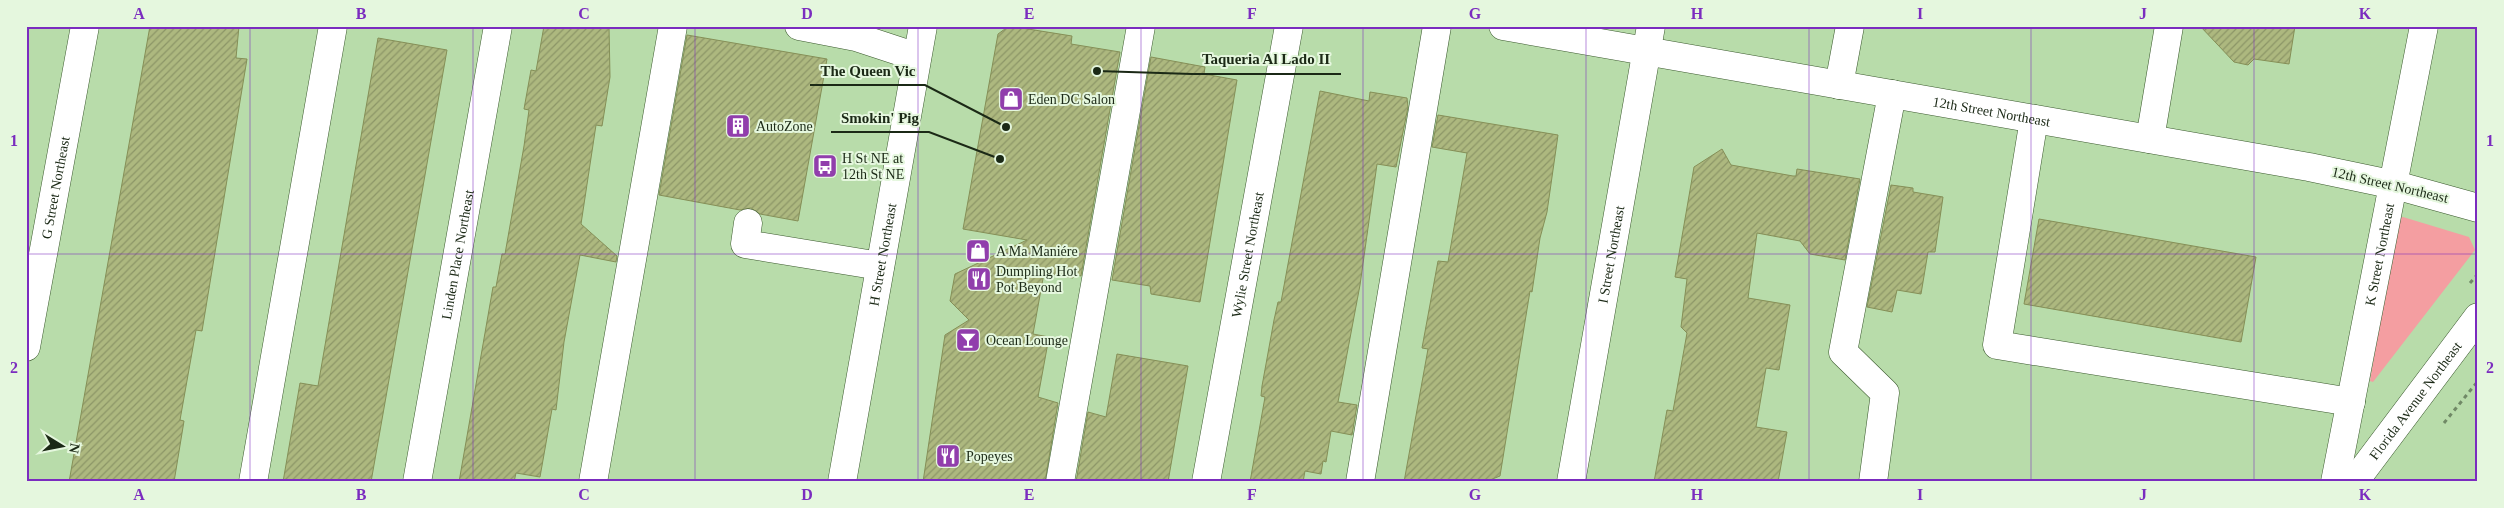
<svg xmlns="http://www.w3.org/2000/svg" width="2504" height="508" viewBox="0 0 2504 508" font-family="'Times New Roman',serif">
  <defs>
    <pattern id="building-hatch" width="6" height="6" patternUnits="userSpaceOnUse" patternTransform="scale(1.25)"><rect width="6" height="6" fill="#adb87f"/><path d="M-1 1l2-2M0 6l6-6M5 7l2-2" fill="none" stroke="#8c9667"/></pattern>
  </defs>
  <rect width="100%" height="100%" fill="#b8dcaa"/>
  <!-- park -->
  <path fill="#f49ea1" d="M2403 217 2469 237 2475 250 2373 382 2370 381 2397 219Z"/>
  <!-- building -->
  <g fill="url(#building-hatch)" stroke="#858f57">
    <path d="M150 26H239L236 58 247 59 202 331 196 330 180 420 184 421 174 482H69Z"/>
    <path d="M544 26H609L610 77 602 126 596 125 581 224 617 256 616 262 580 255 564 342 556 410 552 409 540 477 516 473 514 482H459L493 287H496L502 254H505L524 146 529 110 524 109 531 70 536 71Z"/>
    <path d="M1009 26 1072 36 1071 44 1120 52 1081 276 1073 274V278L1044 273 1033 334 1049 337 1038 397 1058 403 1045 482H923L945 335 969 320 950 301 955 274 1027 240 963 229 998 34Z"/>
    <path d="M2200 26H2295L2289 64 2254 59 2248 65 2234 62Z"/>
    <path d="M687 35 827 59 798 221 760 214 751 208 740 210 659 195Z"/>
    <path d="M378 38 447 50 371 482H283L300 383 318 386Z"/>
    <path d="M1151 57 1205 67 1204 74 1237 80 1200 302 1151 294 1150 286 1112 280Z"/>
    <path d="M1320 91 1369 101 1370 92 1407 98 1408 107 1396 167 1377 164 1360 285 1338 402 1357 405 1352 435 1331 431 1326 462 1323 461 1321 474 1305 471 1303 482H1250L1265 397 1261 396 1262 386 1274 320 1278 302H1281Z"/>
    <path d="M1438 115 1558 135 1547 212 1540 238 1532 292 1530 291 1500 476 1485 482H1404L1428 349 1422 348 1438 261 1448 262 1467 153 1432 147Z"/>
    <path d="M1722 149 1731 165 1793 176H1796L1797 169 1860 179 1845 260 1810 254 1800 241 1757 233 1748 298 1790 305 1779 370 1766 368 1756 427 1787 432 1778 482H1654L1667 410 1673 411 1687 333 1681 327 1687 279 1675 277 1694 167Z"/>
    <path d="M1891 185 1913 188V192L1943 197 1935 252H1928L1921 294 1897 290 1892 312 1867 307Z"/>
    <path d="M2039 219 2256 257 2241 342 2024 304Z"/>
    <path d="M1117 354 1188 366 1168 482H1076L1088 412 1106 417Z"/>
  </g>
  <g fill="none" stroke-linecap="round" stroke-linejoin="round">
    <defs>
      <g id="minor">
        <path d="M799 26 856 37 917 57"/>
        <path id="s1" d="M1503 26 2309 167 2395 185"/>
        <path d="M1839 85 1850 26"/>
        <path d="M2034 119 1997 345 2351 402"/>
        <path d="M2150 139 2169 26"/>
        <path d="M748 223 745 244 880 266"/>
        <path id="s2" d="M26 347 85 26"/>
        <path d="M253 482 333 26"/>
        <path id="s3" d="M417 482 498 26"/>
        <path d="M593 482 673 26"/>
        <path d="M1060 482 1141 26"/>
        <path id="s4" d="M1206 482 1289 26"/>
        <path d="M1360 482 1437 26"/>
        <path id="s5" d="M1571 482 1651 26"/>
        <path d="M1873 482 1885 393 1843 352 1892 94"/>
      </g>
      <g id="major">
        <path d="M2395 185 2478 208"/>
        <path id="s6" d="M842 482 923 26"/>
        <path id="s7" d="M2335 482 2424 26"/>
        <path id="s8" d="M2354 482 2478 317"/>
      </g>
    </defs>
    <!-- minor casing -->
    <use href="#minor" stroke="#3a592d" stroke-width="29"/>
    <!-- major casing -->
    <use href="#major" stroke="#3a592d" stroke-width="29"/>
    <!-- path -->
    <g stroke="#708966" stroke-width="3" stroke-dasharray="4 4" stroke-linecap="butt">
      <path d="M2470 283 2478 274"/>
      <path d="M2444 423 2478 381"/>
    </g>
    <!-- minor -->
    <use href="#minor" stroke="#fff" stroke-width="28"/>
    <!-- major -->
    <use href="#major" stroke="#fff" stroke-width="28"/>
  </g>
  <!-- grid -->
  <path fill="none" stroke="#7b2cbf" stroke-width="1" stroke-opacity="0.55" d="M250 26V482M473 26V482M695 26V482M918 26V482M1141 26V482M1363 26V482M1586 26V482M1809 26V482M2031 26V482M2254 26V482M26 254H2478"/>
  <!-- icons -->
  <defs>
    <symbol id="shop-square" viewBox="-11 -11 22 22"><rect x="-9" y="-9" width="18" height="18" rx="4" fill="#913eac" stroke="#e5f7de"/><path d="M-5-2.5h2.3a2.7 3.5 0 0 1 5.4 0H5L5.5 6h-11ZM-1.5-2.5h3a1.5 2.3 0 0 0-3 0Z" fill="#fff"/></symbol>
    <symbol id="building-square" viewBox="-11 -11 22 22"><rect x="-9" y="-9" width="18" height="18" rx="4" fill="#913eac" stroke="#e5f7de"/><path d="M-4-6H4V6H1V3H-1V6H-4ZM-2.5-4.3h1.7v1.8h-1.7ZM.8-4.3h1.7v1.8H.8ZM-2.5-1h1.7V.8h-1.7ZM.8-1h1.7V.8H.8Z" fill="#fff"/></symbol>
    <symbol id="bus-square" viewBox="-11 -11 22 22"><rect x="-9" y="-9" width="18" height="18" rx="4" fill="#913eac" stroke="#e5f7de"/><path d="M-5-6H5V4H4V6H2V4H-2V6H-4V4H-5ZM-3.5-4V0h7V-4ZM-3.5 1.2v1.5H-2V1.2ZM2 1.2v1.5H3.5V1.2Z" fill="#fff"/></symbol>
    <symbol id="restaurant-square" viewBox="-11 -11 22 22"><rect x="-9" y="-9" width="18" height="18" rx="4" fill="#913eac" stroke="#e5f7de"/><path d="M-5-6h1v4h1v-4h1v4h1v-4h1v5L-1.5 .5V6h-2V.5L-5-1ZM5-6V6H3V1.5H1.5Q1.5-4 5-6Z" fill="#fff"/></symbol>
    <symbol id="bar-square" viewBox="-11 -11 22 22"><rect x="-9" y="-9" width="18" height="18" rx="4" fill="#913eac" stroke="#e5f7de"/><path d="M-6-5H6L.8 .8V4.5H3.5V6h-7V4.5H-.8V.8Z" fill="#fff"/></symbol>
  </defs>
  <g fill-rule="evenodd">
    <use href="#shop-square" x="997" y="85" width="28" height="28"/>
    <use href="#building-square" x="724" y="112" width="28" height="28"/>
    <use href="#bus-square" x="811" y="152" width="28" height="28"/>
    <use href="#shop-square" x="964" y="237" width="28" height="28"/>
    <use href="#restaurant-square" x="965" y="265" width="28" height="28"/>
    <use href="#bar-square" x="954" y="326" width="28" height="28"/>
    <use href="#restaurant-square" x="934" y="442" width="28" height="28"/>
  </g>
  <g text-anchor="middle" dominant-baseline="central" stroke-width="4" stroke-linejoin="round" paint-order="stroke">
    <!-- poi labels -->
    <g font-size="14" fill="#1b2916" stroke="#e5f7de" text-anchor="start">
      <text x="1028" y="99">Eden DC Salon</text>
      <text x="756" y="126">AutoZone</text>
      <text x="842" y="158">H St NE at<tspan x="842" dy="16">12th St NE</tspan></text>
      <text x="996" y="251">A Ma Maniére</text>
      <text x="996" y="271">Dumpling Hot<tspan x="996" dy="16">Pot Beyond</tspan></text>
      <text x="986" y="340">Ocean Lounge</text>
      <text x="966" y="456">Popeyes</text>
    </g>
    <!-- street labels -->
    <g font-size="14" fill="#1b2916" stroke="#e5f7de">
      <text stroke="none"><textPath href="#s1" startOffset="496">12th Street Northeast</textPath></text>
      <text transform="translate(2390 185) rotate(13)">12th Street Northeast</text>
      <text stroke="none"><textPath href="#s2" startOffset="162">G Street Northeast</textPath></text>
      <text stroke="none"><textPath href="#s3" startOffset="231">Linden Place Northeast</textPath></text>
      <text stroke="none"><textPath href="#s6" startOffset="231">H Street Northeast</textPath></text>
      <text stroke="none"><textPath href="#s4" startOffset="231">Wylie Street Northeast</textPath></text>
      <text stroke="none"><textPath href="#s5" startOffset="231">I Street Northeast</textPath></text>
      <text stroke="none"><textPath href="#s7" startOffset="232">K Street Northeast</textPath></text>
      <text stroke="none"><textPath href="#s8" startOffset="102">Florida Avenue Northeast</textPath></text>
    </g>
  </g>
  <!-- callouts -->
  <path fill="none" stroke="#1b2916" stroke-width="2" d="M1097 71L1192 74H1341M1006 127L925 85H810M1000 159L929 132H831"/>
  <g fill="#1b2916" stroke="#e5f7de" stroke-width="2">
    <circle cx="1097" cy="71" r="5"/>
    <circle cx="1006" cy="127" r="5"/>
    <circle cx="1000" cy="159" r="5"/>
  </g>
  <g font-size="15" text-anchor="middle" font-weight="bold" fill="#1b2916" stroke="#e5f7de" stroke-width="4" stroke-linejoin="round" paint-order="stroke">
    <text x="1266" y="64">Taqueria Al Lado II</text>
    <text x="868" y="76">The Queen Vic</text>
    <text x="880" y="123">Smokin' Pig</text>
  </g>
  <!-- border -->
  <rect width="2504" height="508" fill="none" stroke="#e5f7de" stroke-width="55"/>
  <!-- north arrow -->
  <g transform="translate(62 446) rotate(100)" stroke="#e5f7de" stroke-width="4" paint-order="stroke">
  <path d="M0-4L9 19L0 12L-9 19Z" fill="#1b2916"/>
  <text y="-8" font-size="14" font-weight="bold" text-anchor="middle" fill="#1b2916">N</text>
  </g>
  <rect x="28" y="28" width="2448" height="452" fill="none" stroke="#7b2cbf" stroke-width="2"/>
  <g font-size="16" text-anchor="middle" font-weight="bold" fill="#7b2cbf">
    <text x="139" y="19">A</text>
    <text x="361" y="19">B</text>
    <text x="584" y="19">C</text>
    <text x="807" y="19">D</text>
    <text x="1029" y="19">E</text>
    <text x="1252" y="19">F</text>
    <text x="1475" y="19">G</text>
    <text x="1697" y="19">H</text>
    <text x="1920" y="19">I</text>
    <text x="2143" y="19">J</text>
    <text x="2365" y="19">K</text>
    <text x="14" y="146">1</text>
    <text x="2490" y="146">1</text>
    <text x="14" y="373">2</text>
    <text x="2490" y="373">2</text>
    <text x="139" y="500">A</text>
    <text x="361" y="500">B</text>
    <text x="584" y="500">C</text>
    <text x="807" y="500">D</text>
    <text x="1029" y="500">E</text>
    <text x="1252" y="500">F</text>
    <text x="1475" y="500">G</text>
    <text x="1697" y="500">H</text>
    <text x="1920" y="500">I</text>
    <text x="2143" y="500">J</text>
    <text x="2365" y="500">K</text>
  </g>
</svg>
